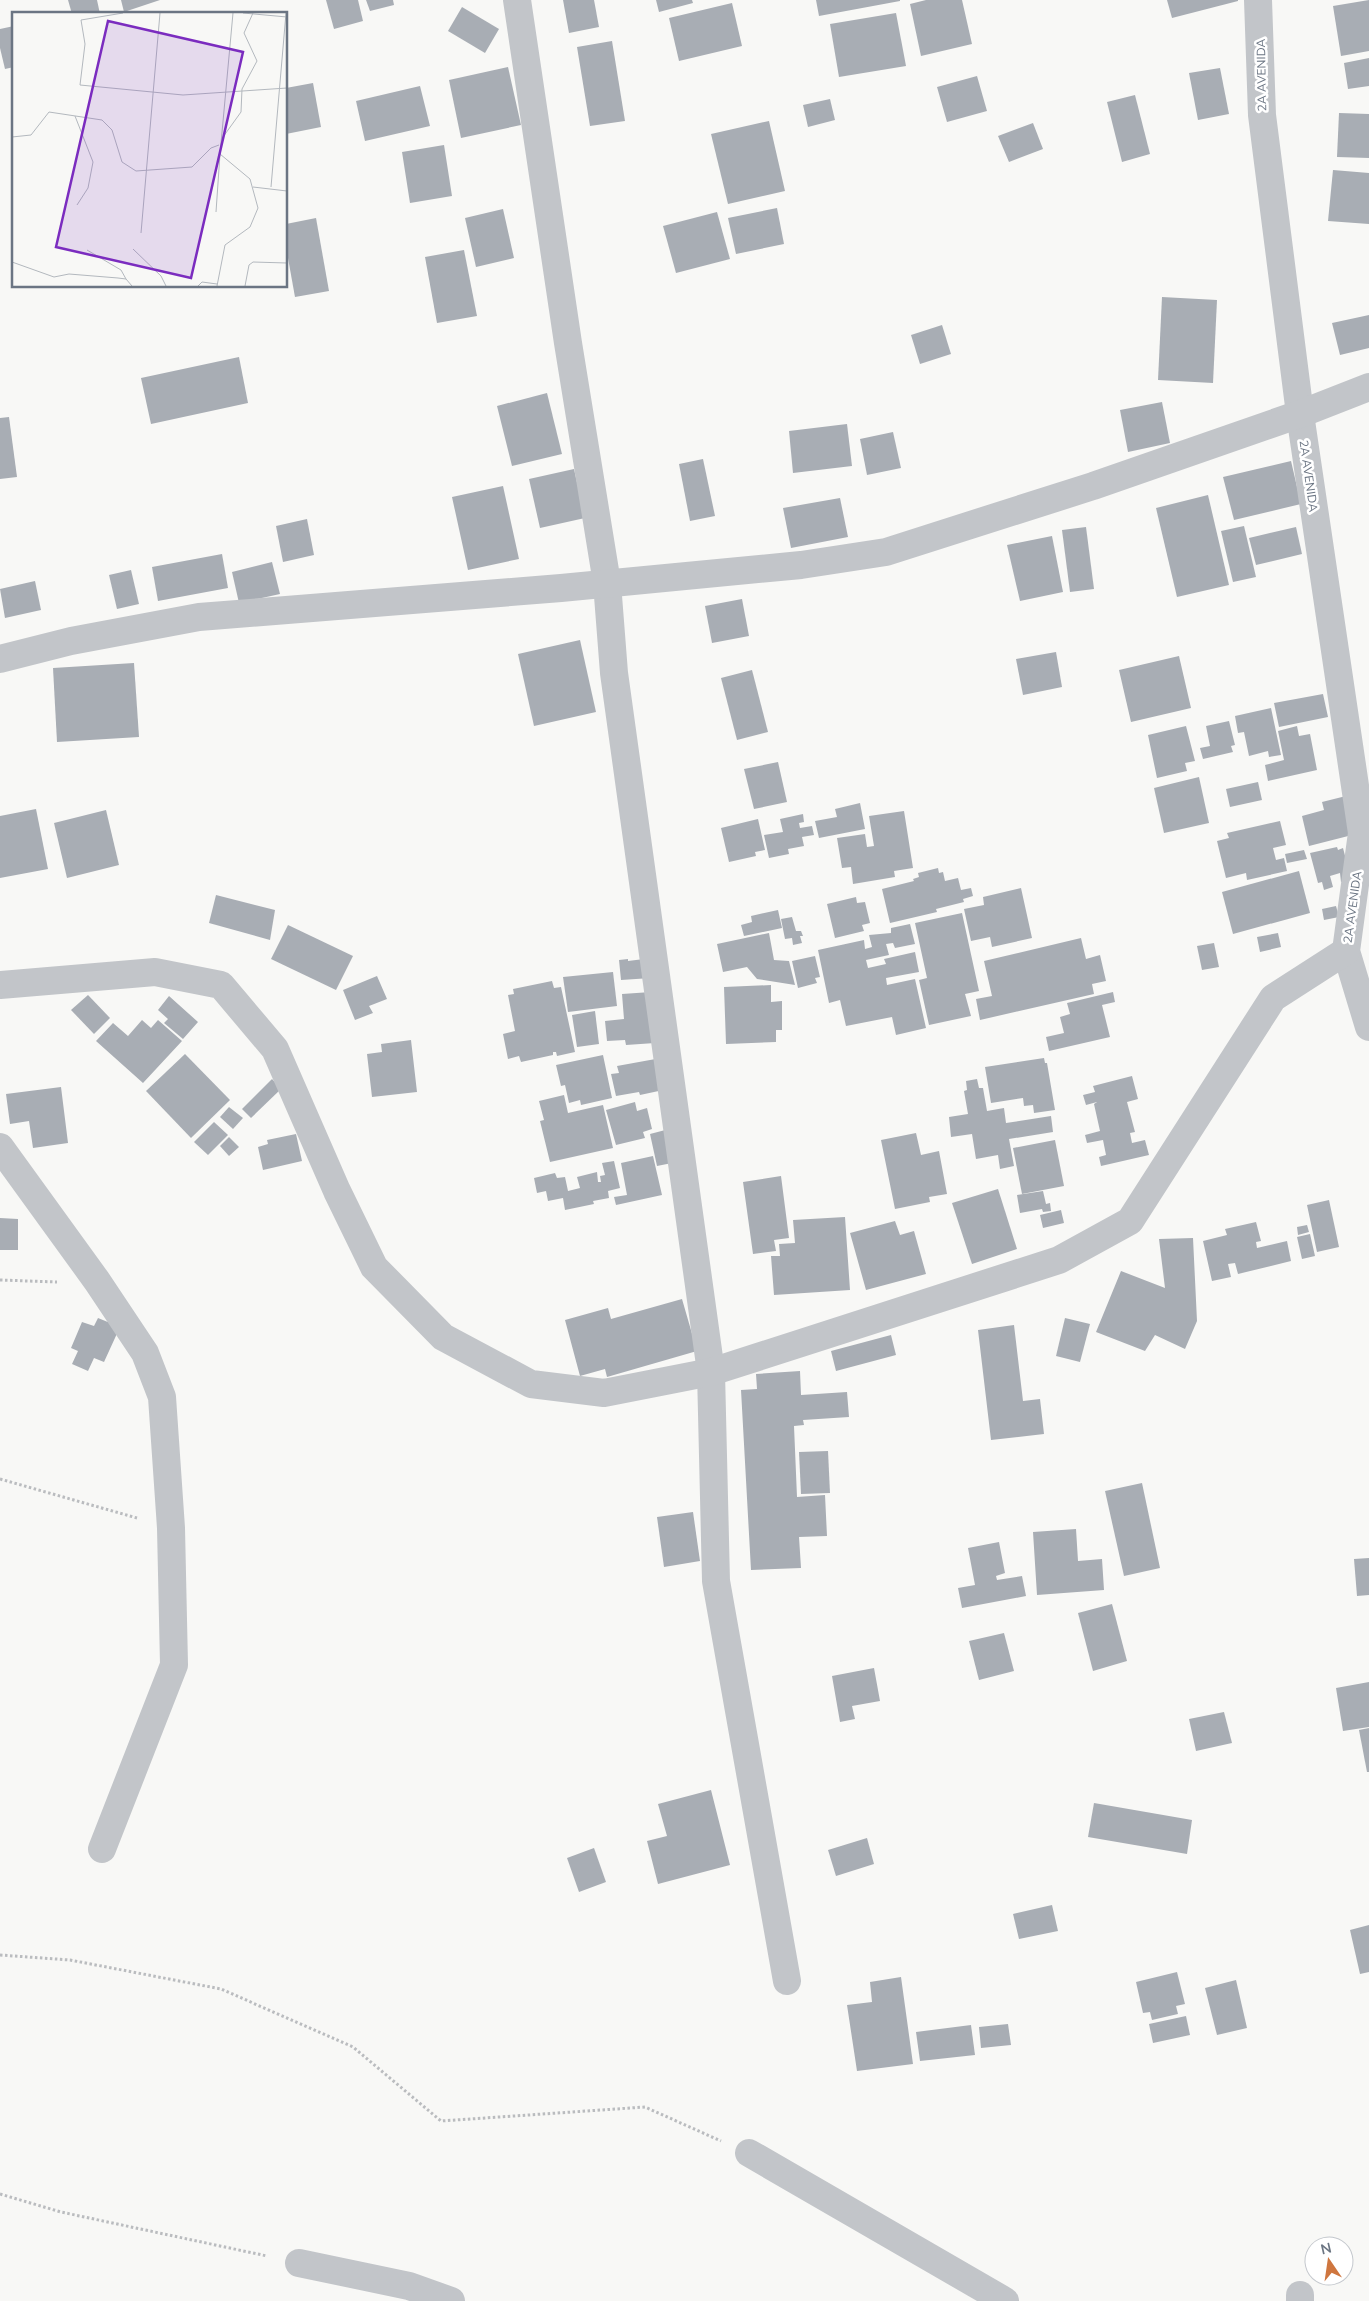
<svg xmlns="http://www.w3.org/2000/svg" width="1369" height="2301" viewBox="0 0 1369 2301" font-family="Mulish,sans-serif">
  <rect width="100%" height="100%" fill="#f8f8f6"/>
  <!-- building -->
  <g fill="#a8adb4">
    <path d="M68 0H97L100 14H72Z"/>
    <path d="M121 0H160L124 12Z"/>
    <path d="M326 0H358L363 21 334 29Z"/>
    <path d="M366 0H393L394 5 370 11Z"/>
    <path d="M563 0H594L599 27 569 33Z"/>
    <path d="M656 0H692L693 3 659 12Z"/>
    <path d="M816 0H900V1L819 16Z"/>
    <path d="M926 0H962L972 44 921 56 910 4Z"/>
    <path d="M1167 0H1238V1L1172 18Z"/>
    <path d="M1369 0V51L1341 56 1333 6Z"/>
    <path d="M732 3 742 46 679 61 669 18Z"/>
    <path d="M462 7 499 29 485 53 448 31Z"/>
    <path d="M896 13 906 66 839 77 830 24Z"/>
    <path d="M14 26V67L5 69 0 48V29Z"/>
    <path d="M612 41 625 121 590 126 577 47Z"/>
    <path d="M1369 58V86L1348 89 1344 63Z"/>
    <path d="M508 67 521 125 461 138 449 80Z"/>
    <path d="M1220 68 1229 114 1198 120 1189 73Z"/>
    <path d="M977 76 987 111 947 122 937 87Z"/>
    <path d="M313 83 321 127 286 134V88Z"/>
    <path d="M420 86 430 126 365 141 356 101Z"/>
    <path d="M1135 95 1150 154 1122 162 1107 102Z"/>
    <path d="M830 99 835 120 808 127 803 105Z"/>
    <path d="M1339 113 1369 114V158L1337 157Z"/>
    <path d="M769 121 785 191 728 204 711 134Z"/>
    <path d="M1033 123 1043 149 1009 162 998 136Z"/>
    <path d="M444 145 452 196 410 203 402 152Z"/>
    <path d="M1333 170 1369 173V224L1328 221Z"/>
    <path d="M777 208 784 244 736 254 728 218Z"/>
    <path d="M503 209 514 258 476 267 465 218Z"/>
    <path d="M717 212 730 259 676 273 663 226Z"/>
    <path d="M316 218 329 291 295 297 286 247V224Z"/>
    <path d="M464 250 477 316 437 323 425 257Z"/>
    <path d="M1162 297 1217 300 1213 383 1158 380Z"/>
    <path d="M1369 315V348L1340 355 1332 323Z"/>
    <path d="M942 325 951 354 920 364 911 335Z"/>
    <path d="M239 357 248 403 151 424 141 378Z"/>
    <path d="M547 393 562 454 512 466 497 406Z"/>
    <path d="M1162 402 1170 443 1128 452 1120 410Z"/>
    <path d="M9 417 17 477 0 479V418Z"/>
    <path d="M847 424 852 466 793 473 789 431Z"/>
    <path d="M893 432 901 468 867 475 860 439Z"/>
    <path d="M703 459 715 516 690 521 679 464Z"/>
    <path d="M1291 461 1301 504 1234 520 1223 477Z"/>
    <path d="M574 469 585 518 540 528 529 479Z"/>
    <path d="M503 486 519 559 468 570 452 497Z"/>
    <path d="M1208 495 1229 585 1177 597 1156 508Z"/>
    <path d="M840 498 848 537 791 548 783 508Z"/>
    <path d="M307 519 314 555 283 562 276 526Z"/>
    <path d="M1244 526 1256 577 1233 582 1221 531Z"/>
    <path d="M1086 527 1094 589 1070 592 1062 530Z"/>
    <path d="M1296 527 1302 554 1256 565 1249 538Z"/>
    <path d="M1052 536 1063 592 1020 601 1007 545Z"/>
    <path d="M222 554 228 588 158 601 152 567Z"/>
    <path d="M272 562 280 594 239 603 232 572Z"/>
    <path d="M131 570 139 604 117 609 109 575Z"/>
    <path d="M35 581 41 610 5 618 0 589Z"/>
    <path d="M742 599 749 636 712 643 705 606Z"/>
    <path d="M580 640 596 712 534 726 518 654Z"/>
    <path d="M1056 652 1062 687 1023 695 1016 659Z"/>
    <path d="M1179 656 1191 708 1131 722 1119 670Z"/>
    <path d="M134 663 139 737 57 742 53 668Z"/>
    <path d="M752 670 768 732 737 740 721 678Z"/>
    <path d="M1323 694 1328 717 1279 727 1274 703Z"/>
    <path d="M1271 708 1281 755 1269 757 1268 751 1249 756 1244 732 1238 733 1235 716Z"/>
    <path d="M1229 721 1235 745 1231 746 1233 752 1203 759 1200 748 1210 746 1206 726Z"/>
    <path d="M1186 726 1195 761 1185 763 1187 771 1157 778 1148 735Z"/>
    <path d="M1297 726 1299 736 1310 734 1317 770 1268 781 1265 765 1284 760 1278 731Z"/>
    <path d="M778 762 787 802 754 809 744 769Z"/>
    <path d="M1199 777 1209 823 1164 833 1154 788Z"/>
    <path d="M1258 782 1262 800 1230 807 1226 789Z"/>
    <path d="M1350 795 1360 833 1309 846 1302 816 1324 810 1322 802Z"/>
    <path d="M860 803 865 829 819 838 815 821 837 817 835 809Z"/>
    <path d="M36 809 48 869 0 878V816Z"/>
    <path d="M106 810 119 865 67 878 54 823Z"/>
    <path d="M904 811 913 868 894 871 895 877 853 884 851 867 842 868 837 838 865 834 867 847 874 846 869 816Z"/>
    <path d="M803 814 804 822 799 823 800 828 812 826 814 835 802 837 804 846 788 849 789 854 769 858 764 835 783 832 780 819Z"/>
    <path d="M758 819 765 850 755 852 756 856 729 862 721 828Z"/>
    <path d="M1280 821 1286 845 1273 848 1276 860 1284 858 1287 871 1247 880 1246 873 1226 878 1217 841 1229 838 1227 833Z"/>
    <path d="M1337 847 1338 850 1343 848 1351 879 1341 882 1340 873 1330 876 1333 887 1324 890 1322 882 1318 883 1310 853Z"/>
    <path d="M1304 850 1307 859 1287 863 1285 854Z"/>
    <path d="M938 868 939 873 943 872 945 881 958 878 961 890 971 888 973 896 963 899 964 902 936 909 937 912 890 923 882 889 914 881 913 879 919 877 918 873Z"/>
    <path d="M1299 871 1310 913 1233 934 1222 892Z"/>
    <path d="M1021 888 1032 938 992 947 990 937 971 941 964 909 984 905 983 897Z"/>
    <path d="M216 895 275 910 270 940 209 923Z"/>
    <path d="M856 897 857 903 865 902 870 923 862 925 864 931 835 938 827 904Z"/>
    <path d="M1336 906 1339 917 1324 920 1322 909Z"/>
    <path d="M778 910 782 928 744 936 741 925 752 922 751 916Z"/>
    <path d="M962 913 979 991 965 994 971 1016 929 1025 919 980 927 978 915 923Z"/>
    <path d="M792 917 796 931H801L803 936H800L802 943 793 945 792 938 785 939 781 919Z"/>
    <path d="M910 924 915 944 895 948 893 943 886 944 889 955 866 960 868 968 886 964 884 959 915 952 919 972 886 978 887 985 915 979 926 1028 896 1035 892 1017 846 1026 840 1000 829 1003 818 950 864 940 865 949 872 947 869 935 891 933V928Z"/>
    <path d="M288 925 353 956 336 990 271 959Z"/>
    <path d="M769 933 774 960 789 961 795 985 757 979 747 967 723 972 717 944Z"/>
    <path d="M1278 933 1281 947 1260 952 1257 937Z"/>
    <path d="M1081 938 1086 959 1100 955 1106 981 1092 984 1094 994 980 1020 976 999 992 996 984 961Z"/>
    <path d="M1214 943 1219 967 1202 970 1197 946Z"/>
    <path d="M815 956 820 977 815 978 817 983 798 988 792 961Z"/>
    <path d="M628 959V961L644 959 651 978 621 980 619 960Z"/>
    <path d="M613 972 617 1006 568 1012 563 977Z"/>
    <path d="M377 976 387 999 369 1006 373 1013 355 1020 343 990Z"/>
    <path d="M552 981 554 988 561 987 575 1052 557 1056 556 1052H553V1055L521 1062 519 1056 508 1059 503 1034 515 1031 508 995 514 994 513 989Z"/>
    <path d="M771 985V1002L782 1001V1030H776V1042L726 1044 724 987Z"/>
    <path d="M651 992 655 1043 626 1045 625 1040 607 1041 605 1021 624 1019 622 994Z"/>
    <path d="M1113 992 1115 1002 1102 1005 1110 1037 1049 1051 1046 1037 1064 1033 1060 1017 1070 1014 1067 1003Z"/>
    <path d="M88 995 110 1018 94 1034 71 1010Z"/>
    <path d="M169 996 198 1022 183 1039 164 1023 168 1019 158 1010Z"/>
    <path d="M595 1011 599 1044 577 1047 572 1015Z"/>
    <path d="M142 1020 151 1028 158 1020 182 1041 143 1083 96 1041 113 1023 128 1036Z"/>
    <path d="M411 1040 417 1092 372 1097 367 1054 382 1052 381 1044Z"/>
    <path d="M185 1054 230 1100 191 1138 146 1091Z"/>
    <path d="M603 1055 612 1098 581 1105 580 1100 569 1103 565 1085 561 1086 556 1065Z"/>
    <path d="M661 1058 668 1089 640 1095 639 1092 616 1096 611 1074 619 1073 617 1066Z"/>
    <path d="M1044 1058 1045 1063H1047L1055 1110 1034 1113 1033 1105 1024 1106 1023 1098 991 1103 985 1067Z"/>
    <path d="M1132 1076 1138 1099 1127 1102 1135 1132 1130 1133 1132 1143 1145 1140 1149 1155 1101 1166 1099 1157 1106 1155 1103 1140 1087 1143 1085 1135 1100 1131 1094 1104 1097 1102 1086 1105 1083 1095 1095 1092 1093 1086Z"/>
    <path d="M272 1079 281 1089 251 1118 242 1109Z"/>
    <path d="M977 1079 979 1088H983L987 1111 1004 1108 1006 1123 1051 1116 1053 1132 1009 1139 1014 1166 1000 1169 998 1155 976 1159 972 1134 951 1137 949 1117 968 1114 964 1091 967 1090 966 1081Z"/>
    <path d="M61 1087 68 1143 33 1148 29 1121 10 1124 6 1094Z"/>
    <path d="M564 1095 568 1113 603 1105 613 1148 550 1162 540 1121 544 1120 539 1101Z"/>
    <path d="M635 1102 637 1111 647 1108 652 1129 643 1132 645 1138 616 1145 606 1110Z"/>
    <path d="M229 1107 243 1118 233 1129 220 1117Z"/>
    <path d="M214 1122 228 1135 208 1155 194 1142Z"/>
    <path d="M673 1128 677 1162 657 1166 650 1134Z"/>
    <path d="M916 1133 921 1155 939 1151 947 1194 929 1197 930 1202 895 1209 881 1140Z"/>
    <path d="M296 1134 302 1161 263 1170 258 1147 268 1144 267 1140Z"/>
    <path d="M229 1137 239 1147 229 1156 220 1146Z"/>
    <path d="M1055 1140 1064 1186 1022 1194 1013 1148Z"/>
    <path d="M653 1156 662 1195 616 1205 614 1197 627 1195 621 1163Z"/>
    <path d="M614 1161 620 1188 608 1191 609 1198 593 1201 594 1204 565 1210 563 1198 548 1201 546 1191 537 1193 534 1178 555 1173 557 1178 565 1177 568 1191 580 1188 577 1177 597 1172 598 1182H601L600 1176 605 1175 602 1163Z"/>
    <path d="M781 1176 789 1238 774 1240 776 1251 753 1254 743 1182Z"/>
    <path d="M998 1189 1017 1249 972 1264 952 1203Z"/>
    <path d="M1043 1191 1046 1204 1050 1203 1051 1211 1043 1212 1042 1209 1020 1213 1017 1195Z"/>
    <path d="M1329 1200 1339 1247 1317 1252 1307 1205Z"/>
    <path d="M1061 1210 1064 1223 1043 1228 1040 1215Z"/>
    <path d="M845 1217 850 1290 774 1295 771 1256H780L779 1244 795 1243 793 1220Z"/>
    <path d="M0 1218 18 1219V1250H0Z"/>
    <path d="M895 1221 900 1235 914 1231 926 1274 866 1290 850 1233Z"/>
    <path d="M1256 1222 1261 1241 1256 1242 1257 1248 1287 1241 1291 1261 1238 1274 1235 1263 1228 1264 1231 1277 1212 1281 1203 1241 1227 1235 1225 1229Z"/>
    <path d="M1307 1225 1309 1232 1298 1235 1297 1227Z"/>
    <path d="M1310 1234 1315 1256 1302 1259 1297 1237Z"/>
    <path d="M1193 1238 1197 1321 1185 1349 1155 1335 1145 1351 1096 1332 1121 1271 1165 1288 1159 1239Z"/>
    <path d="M682 1299 697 1351 607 1377 605 1369 580 1376 565 1320 608 1308 611 1319Z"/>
    <path d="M98 1318 120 1327 104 1362 94 1358 88 1371 72 1364 78 1351 71 1348 82 1322 94 1326Z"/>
    <path d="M1065 1318 1090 1324 1080 1362 1056 1356Z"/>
    <path d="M1014 1325 1023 1401 1040 1399 1044 1434 991 1440 978 1330Z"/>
    <path d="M891 1335 896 1355 836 1371 831 1351Z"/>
    <path d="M800 1371 801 1395 847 1392 849 1417 803 1420 804 1425 794 1426 797 1497 825 1495 827 1536 799 1537 801 1568 751 1570 741 1390 757 1389 756 1374Z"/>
    <path d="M828 1451 830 1493 801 1494 799 1452Z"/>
    <path d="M1142 1483 1160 1568 1124 1576 1105 1491Z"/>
    <path d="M693 1512 700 1561 664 1567 657 1517Z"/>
    <path d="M1076 1529 1078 1561 1102 1559 1104 1590 1037 1595 1033 1532Z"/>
    <path d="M999 1542 1005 1573 996 1576 997 1580 1022 1576 1026 1596 962 1608 958 1588 975 1585 968 1548Z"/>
    <path d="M1369 1558V1595L1357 1596 1354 1559Z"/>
    <path d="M1112 1604 1127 1661 1093 1671 1078 1613Z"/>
    <path d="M1004 1633 1014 1671 979 1680 969 1641Z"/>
    <path d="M874 1668 880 1701 852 1706 855 1719 840 1722 832 1676Z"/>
    <path d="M1369 1682V1727L1343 1731 1336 1688Z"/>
    <path d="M1224 1712 1232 1743 1196 1751 1189 1719Z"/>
    <path d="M1369 1728V1772H1367L1359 1730Z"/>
    <path d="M711 1790 730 1865 658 1884 647 1841 667 1836 658 1804Z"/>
    <path d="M1094 1803 1192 1820 1187 1854 1088 1837Z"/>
    <path d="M867 1838 874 1864 836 1876 828 1850Z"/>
    <path d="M594 1848 606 1882 579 1892 567 1858Z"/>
    <path d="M1052 1905 1058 1931 1019 1939 1013 1914Z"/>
    <path d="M1369 1925V1972L1360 1974 1350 1930Z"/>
    <path d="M1177 1972 1185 2004 1176 2006 1178 2014 1152 2020 1150 2012 1143 2013 1136 1982Z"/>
    <path d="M901 1977 913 2064 857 2071 847 2005 872 2002 870 1982Z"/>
    <path d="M1236 1980 1247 2028 1217 2035 1205 1988Z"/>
    <path d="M1186 2016 1190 2035 1153 2043 1149 2024Z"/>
    <path d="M1008 2024 1011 2045 981 2048 979 2027Z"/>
    <path d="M971 2025 975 2055 920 2061 916 2032Z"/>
  </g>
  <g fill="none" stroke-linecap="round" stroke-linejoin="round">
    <!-- path -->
    <g stroke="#babcbf" stroke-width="3" stroke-dasharray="2.5 2.5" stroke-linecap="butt">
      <path d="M0 1280 57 1282"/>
      <path d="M0 1479 137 1518"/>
      <path d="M0 1955 70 1960 221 1989 353 2047 441 2121 645 2107 721 2141"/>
      <path d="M0 2194 61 2212 267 2256"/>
    </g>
    <!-- minor -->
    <g stroke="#c2c5c9" stroke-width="28">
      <path d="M517 0 568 343 607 583 614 673 711 1372 716 1581 787 1981"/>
      <path d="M1258 0 1262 115 1300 414 1362 833 1346 951 1369 1027"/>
      <path d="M0 659 71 641 199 617 561 588 801 565 886 552 1093 486 1300 414 1369 387"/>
      <path d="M0 985 155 972 221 985 275 1049 337 1191 374 1267 443 1337 531 1384 604 1393 711 1372 1059 1260 1130 1221 1273 998 1346 951"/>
      <path d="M0 1147 97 1281 145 1353 162 1397 171 1528 174 1665 102 1849"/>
      <path d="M749 2153 1005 2301"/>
      <path d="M299 2263 409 2286 451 2301"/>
      <path d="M1300 2295V2301"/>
    </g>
  </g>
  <g text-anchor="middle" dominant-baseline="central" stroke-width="5" stroke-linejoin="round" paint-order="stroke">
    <!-- street labels -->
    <g font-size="12" fill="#6b7583" stroke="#fff">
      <text transform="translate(1261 75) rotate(-91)">2A AVENIDA</text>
      <text transform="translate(1309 476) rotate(82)">2A AVENIDA</text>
      <text transform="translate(1352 907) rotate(-82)">2A AVENIDA</text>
    </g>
  </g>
  <!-- overview -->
  <g transform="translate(12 12)">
    <rect width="275" height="275" fill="#f8f8f6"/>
    <path fill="none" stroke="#b3b8be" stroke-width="1" d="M111 1 69 8 73 32 68 73 171 83 275 76M231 1 275 5M63 104 81 150 76 176 65 193M0 125 19 123 37 100 90 108 100 118 110 150 124 159 180 155 199 136 207 133M211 125 229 100 230 77 245 49 232 21 241 1M241 175 275 179M259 175 274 1M204 200 208 142M129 221 148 1M121 237 149 264 154 274M75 238 109 258 114 267M0 250 42 265 57 262 106 266 114 267 120 274M186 274 190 270 205 272M205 274 213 233 238 215 246 196 238 167 208 142 221 1M233 274 237 253 241 250 275 251"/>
    <path fill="#7b2cbf" fill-opacity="0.15" stroke="#7b2cbf" stroke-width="2.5" d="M96 9 231 40 179 266 44 235Z"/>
    <rect width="275" height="275" fill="none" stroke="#6b7583" stroke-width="2.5"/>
  </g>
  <!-- north arrow -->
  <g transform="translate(1329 2261) rotate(347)"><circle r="24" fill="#ffffff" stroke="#c4c8cd"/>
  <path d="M0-4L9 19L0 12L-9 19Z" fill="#cf763f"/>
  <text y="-8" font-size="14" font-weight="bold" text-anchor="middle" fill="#6b7583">N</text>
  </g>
</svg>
